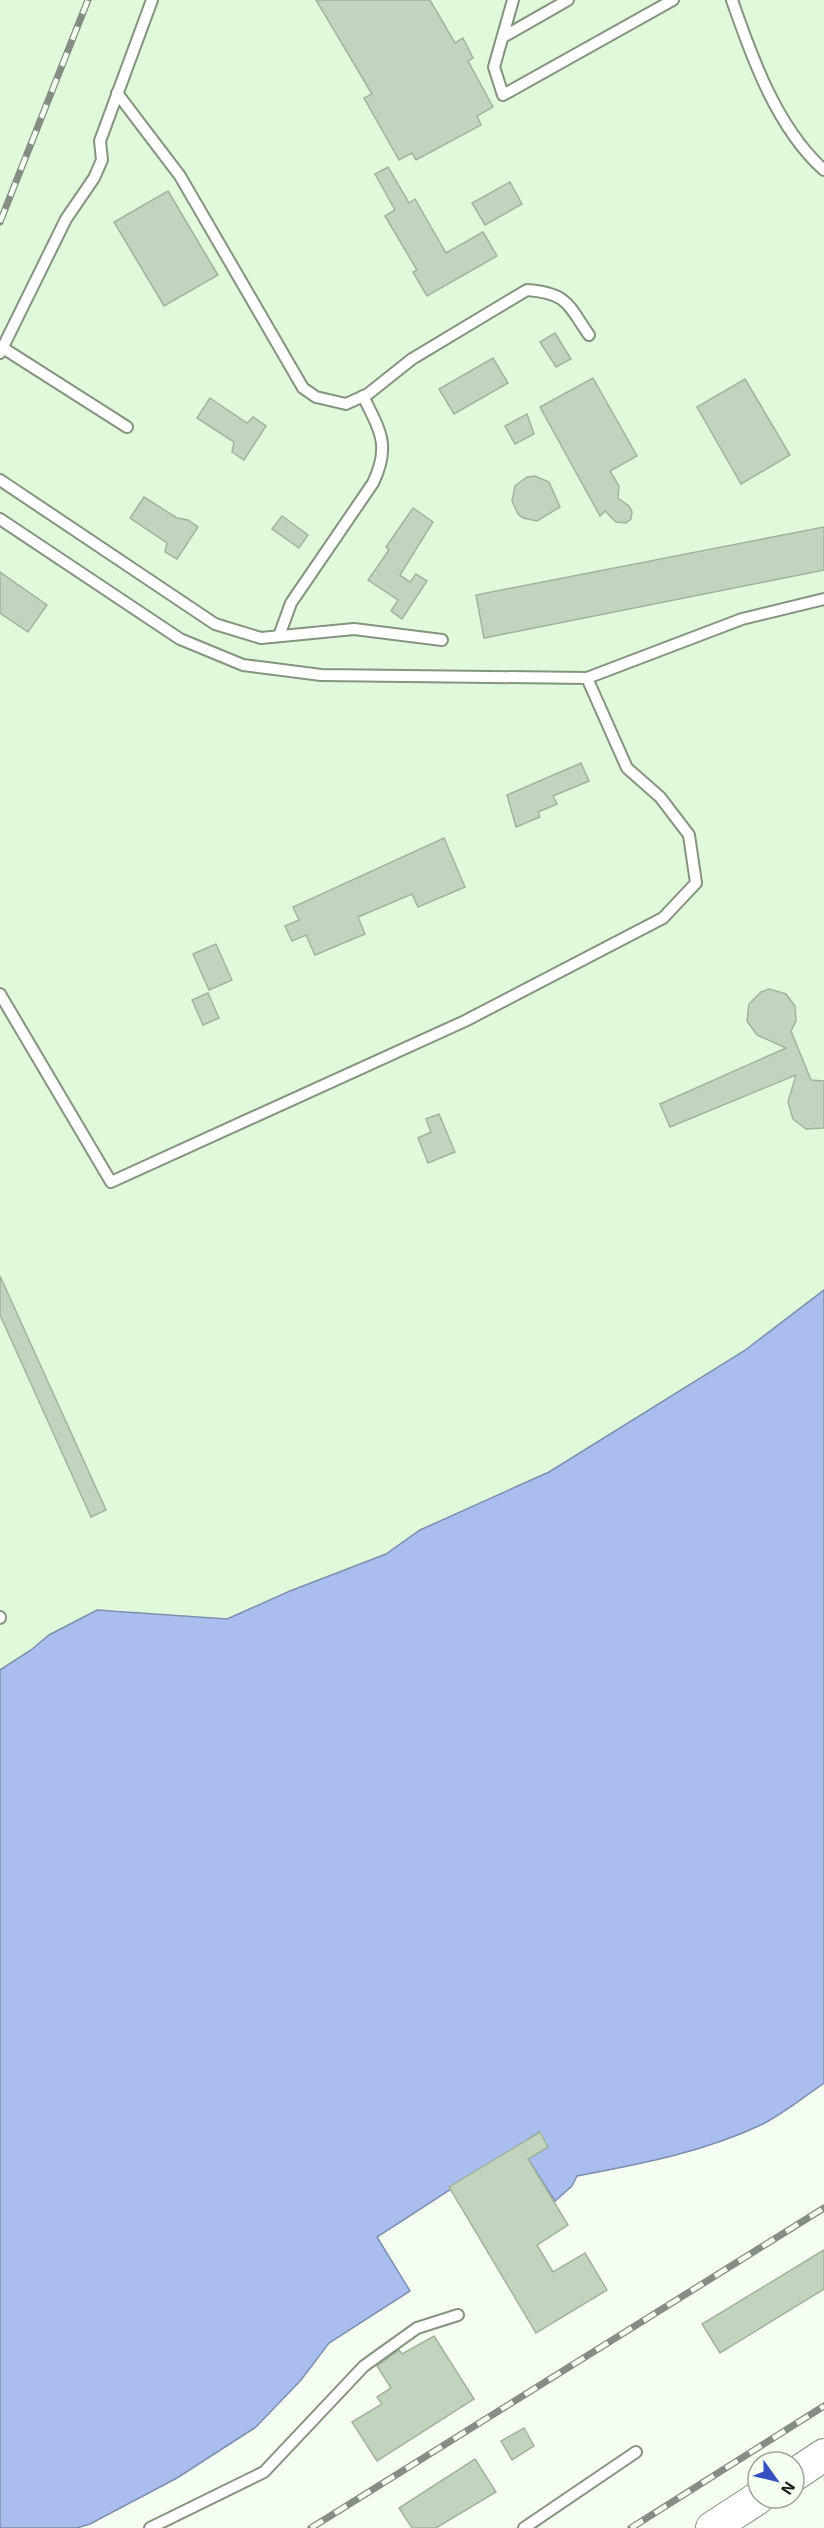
<svg xmlns="http://www.w3.org/2000/svg" width="824" height="2528" viewBox="0 0 824 2528" font-family="'Exo 2',sans-serif">
  <rect width="100%" height="100%" fill="#f4fff1"/>
  <!-- built -->
  <path fill="#e1f9db" d="M0 0H824V1290L744 1351 549 1472 420 1530 386 1554 290 1591 227 1619 144 1614 118 1609 49 1635 31 1650 0 1670Z"/>
  <!-- water -->
  <path fill="#aabdef" stroke="#7f8eae" stroke-width="1.5" d="M824 1290V2083C804 2097 784 2113 763 2124 704 2152 641 2164 577 2176L572 2186 555 2201 528 2159 548 2147 539 2132 377 2237 410 2291 329 2343 301 2380 256 2427 177 2478 90 2524 77 2528H0V1670L31 1650 49 1635 97 1610 227 1619 290 1591 386 1554 420 1530 549 1472 744 1351Z"/>
  <!-- building -->
  <g fill="#c2d4be" stroke="#a2b39e" stroke-width="1.5">
    <path d="M316 0H430L455 43 463 38 473 58 468 61 493 107 477 116 481 125 416 160 412 153 399 160 364 98 372 94Z"/>
    <path d="M388 167 409 203 415 199 446 253 483 232 497 256 427 296 413 272 417 270 385 216 395 210 375 174Z"/>
    <path d="M510 182 522 204 485 225 472 203Z"/>
    <path d="M168 191 218 275 164 306 114 222Z"/>
    <path d="M555 333 571 359 556 367 540 342Z"/>
    <path d="M493 358 508 383 454 414 439 389Z"/>
    <path d="M593 378 637 456 610 471 619 486 618 498 629 506 632 512 631 519 626 523 616 522 605 511 600 516 540 407Z"/>
    <path d="M745 379 790 455 741 484 697 407Z"/>
    <path d="M210 398 247 423 253 417 266 426 244 460 232 452 234 442 197 418Z"/>
    <path d="M527 414 534 434 515 444 505 426Z"/>
    <path d="M535 476 549 482 560 507 537 521 523 518 518 514 512 501 515 486 527 477Z"/>
    <path d="M144 497 177 518 188 520 198 527 177 559 165 552 167 543 130 518Z"/>
    <path d="M413 508 433 522 400 575 410 582 416 574 427 581 402 619 391 611 398 600 368 580 389 550 386 547Z"/>
    <path d="M282 516 308 535 299 548 272 529Z"/>
    <path d="M824 527V570L484 638 476 595Z"/>
    <path d="M0 572 47 605 28 632 0 613Z"/>
    <path d="M581 763 589 781 553 796 557 804 538 812 540 817 516 827 507 795Z"/>
    <path d="M444 838 465 887 418 907 412 894 358 917 365 934 315 955 306 935 292 941 285 926 299 920 293 907Z"/>
    <path d="M216 944 232 980 209 990 193 954Z"/>
    <path d="M769 989 786 994 795 1006 796 1021 791 1031 811 1080 824 1081V1128L806 1129 793 1119 788 1102 796 1075 670 1127 660 1104 786 1048 757 1035 747 1021 749 1004 761 992Z"/>
    <path d="M208 993 219 1018 203 1025 192 1000Z"/>
    <path d="M439 1114 455 1152 428 1163 418 1138 431 1132 426 1119Z"/>
    <path d="M0 1276 106 1510 91 1517 0 1315Z"/>
    <path d="M540 2132 548 2147 528 2159 568 2225 537 2245 553 2272 585 2253 607 2290 536 2333 449 2187Z"/>
    <path d="M824 2250V2289L720 2353 702 2324Z"/>
    <path d="M434 2336 474 2399 377 2461 352 2422 382 2404 377 2397 391 2388 377 2366 399 2350 402 2354Z"/>
    <path d="M524 2428 534 2446 512 2460 501 2441Z"/>
    <path d="M475 2459 496 2492 436 2528H412L399 2508Z"/>
  </g>
  <g fill="none" stroke-linecap="round" stroke-linejoin="round">
    <defs>
      <g id="lane">
        <path d="M513 0 494 67 503 95 673 0"/>
        <path d="M732 0C752 58 777 128 824 170"/>
        <path d="M503 37 568 0"/>
        <path d="M117 93 180 176 303 388 316 397 346 404 368 394 412 359 527 290C568 293 568 305 589 335"/>
        <path d="M3 348 127 427"/>
        <path d="M0 353 66 219 94 178 102 160 100 141 152 0"/>
        <path d="M0 480 215 624 261 638 354 629 442 640"/>
        <path d="M0 519 180 639 243 665 321 675 587 678 627 768 660 797 689 835 696 883 663 918 465 1021 111 1182 0 994"/>
        <path d="M279 636 291 603 373 483C391 445 380 431 363 396"/>
        <path d="M587 678 742 619 824 599"/>
        <path d="M0 1617V1618"/>
        <path d="M150 2528 264 2472 364 2366 417 2328 458 2315"/>
        <path d="M524 2528 636 2452"/>
      </g>
      <g id="secondary">
        <path d="M794 2475 824 2455"/>
        <path d="M712 2528 758 2498"/>
      </g>
    </defs>
    <!-- lane casing -->
    <use href="#lane" stroke="#84947f" stroke-width="14"/>
    <!-- secondary casing -->
    <use href="#secondary" stroke="#84947f" stroke-width="34"/>
    <!-- lane -->
    <use href="#lane" stroke="#fff" stroke-width="10"/>
    <!-- secondary -->
    <use href="#secondary" stroke="#fff" stroke-width="32"/>
    <defs>
      <g id="rail">
        <path d="M0 222 88 0"/>
        <path d="M311 2528 824 2208"/>
        <path d="M631 2528 824 2406"/>
      </g>
    </defs>
    <!-- rail casing -->
    <use href="#rail" stroke="#858e83" stroke-width="7"/>
    <!-- rail -->
    <use href="#rail" stroke="#f4fff1" stroke-width="4.5" stroke-dasharray="14" stroke-linecap="butt"/>
  </g>
  <!-- north arrow -->
  <g transform="translate(776 2480) rotate(124)"><circle r="28" fill="#f4fff1" stroke="#9da69a" stroke-width="1.5"/>
  <path d="M0-4.5L10 22L0 15L-10 22Z" fill="#354fc1"/>
  <text y="-9" font-size="16" font-weight="bold" text-anchor="middle" fill="#1a2018">N</text>
  </g>
</svg>
